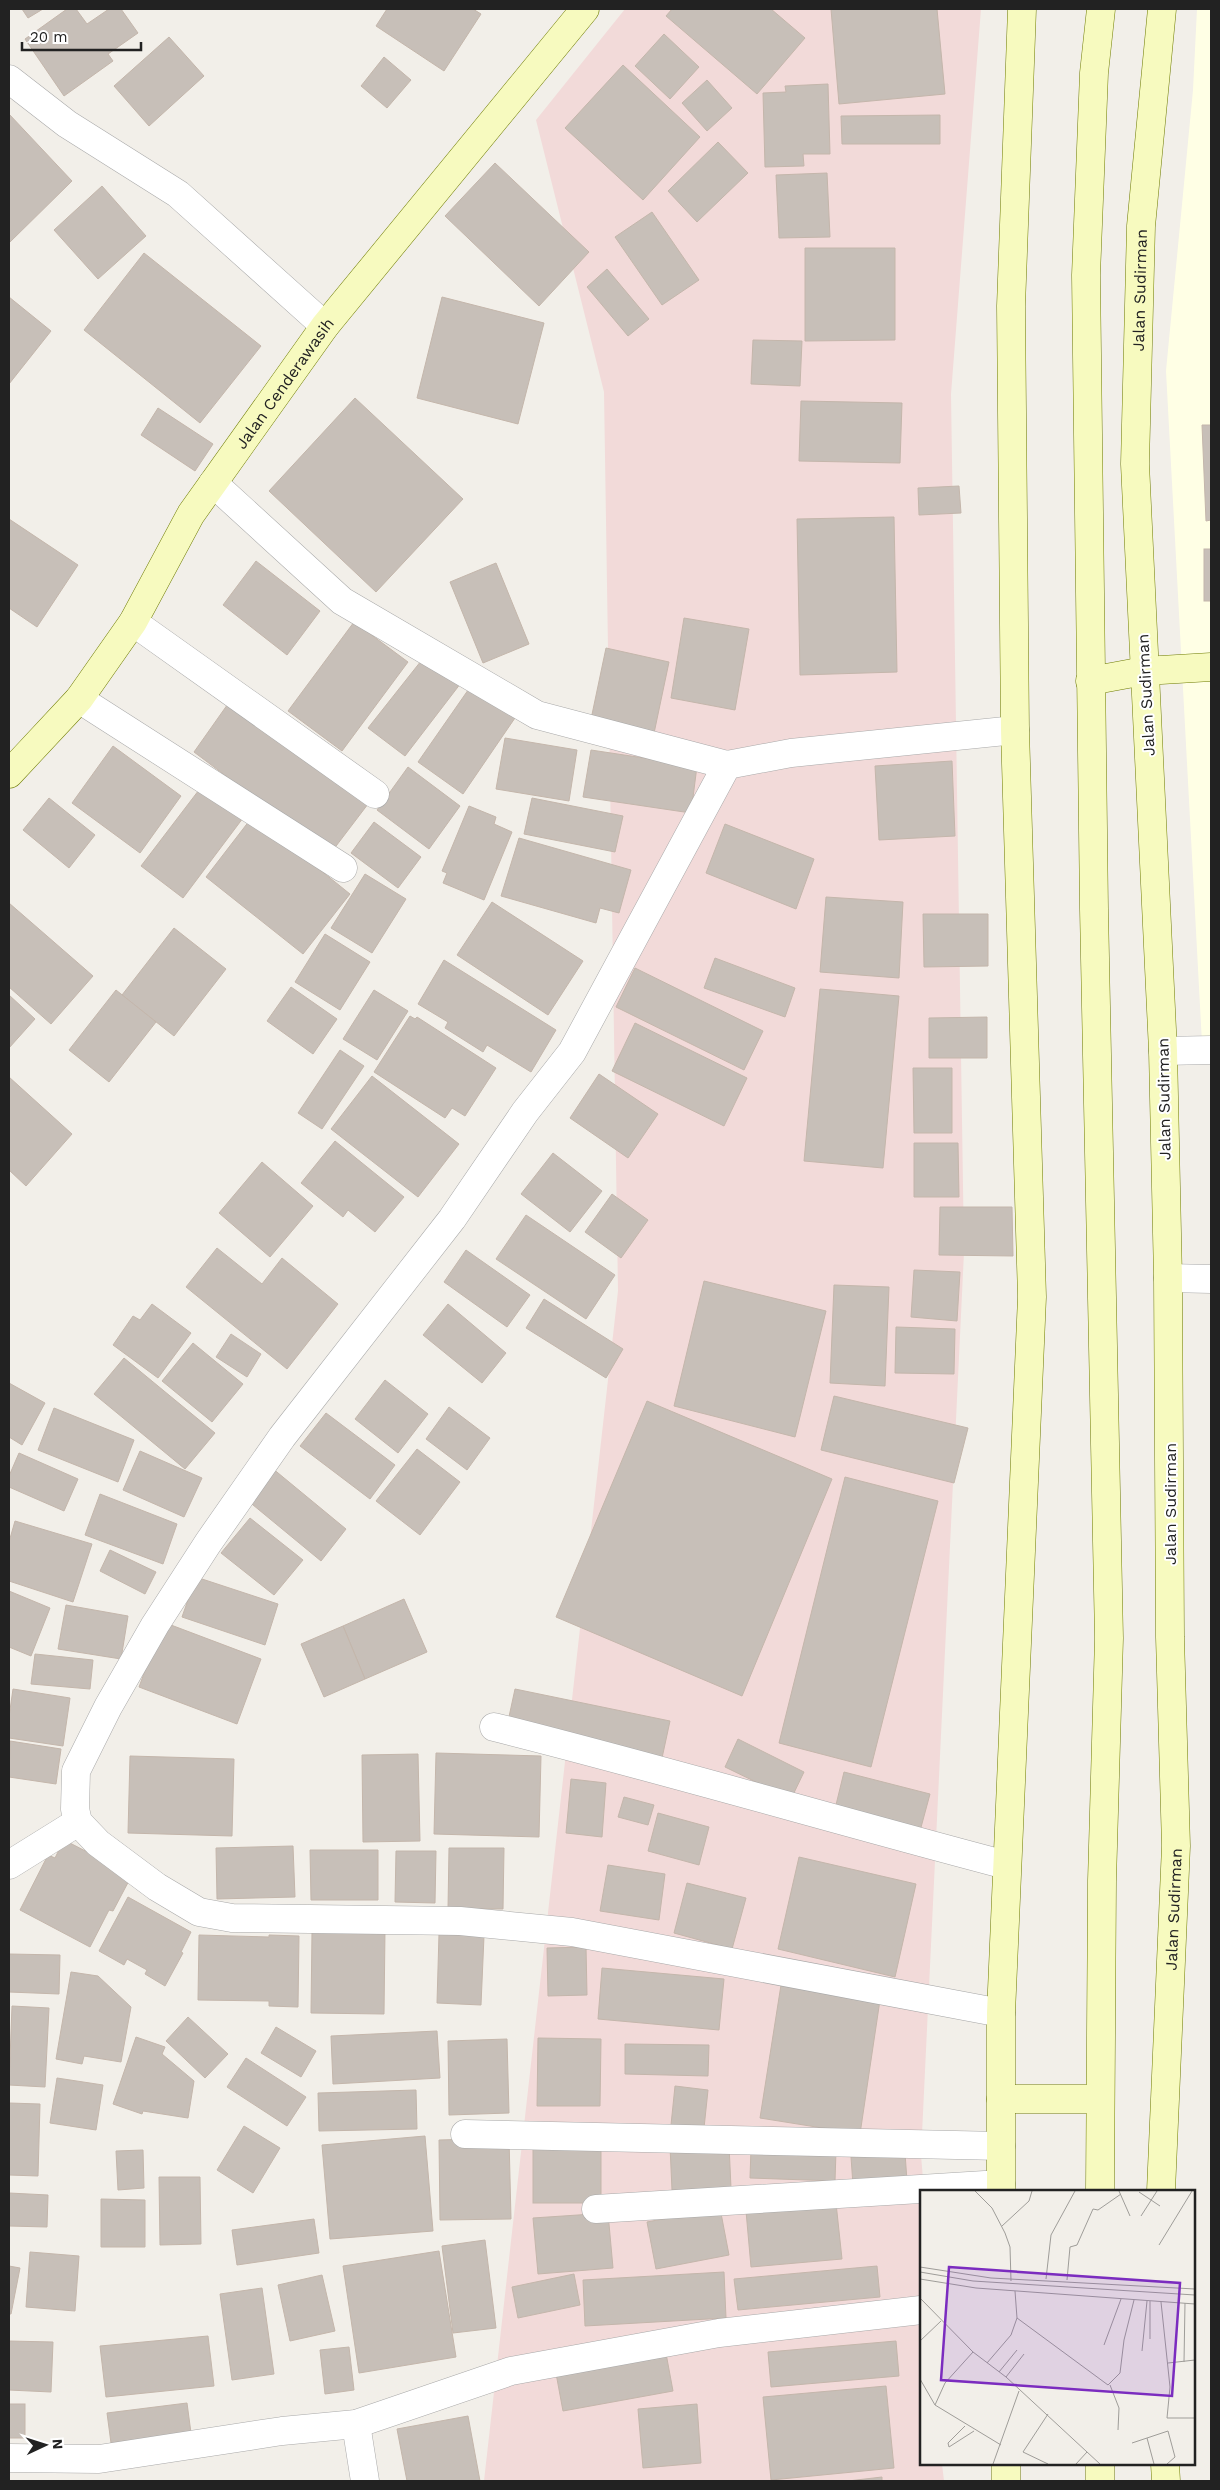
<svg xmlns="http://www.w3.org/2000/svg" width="1220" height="2490" viewBox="0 0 1220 2490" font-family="'Work Sans',sans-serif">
  <rect width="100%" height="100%" fill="#f2efe9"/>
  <!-- commercial -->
  <path fill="#f2dad9" d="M625 9H981L951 394 964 1252 921 2155 924 2191H921V2464H942L944 2481H484L618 1291 604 392 536 120Z"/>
  <!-- education -->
  <path fill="#ffffe5" d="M1197 9H1211V1043H1202L1166 371 1193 90Z"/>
  <!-- building -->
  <g fill="#c7bfb8" stroke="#c4b6ab">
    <path d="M22 9H43L28 18Z"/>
    <path d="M67 9H76L87 24 109 9H121L138 33 108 54 113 61 64 96 25 39Z"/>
    <path d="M387 9H473L481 14 444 71 376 26Z"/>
    <path d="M672 9H771L805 38 757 94 666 16Z"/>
    <path d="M831 9H937L945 94 839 104Z"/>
    <path d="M664 34 699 67 670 99 635 66Z"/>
    <path d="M169 37 204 76 149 126 114 86Z"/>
    <path d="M384 57 411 80 387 108 361 86Z"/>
    <path d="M623 65 700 137 643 200 565 128Z"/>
    <path d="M707 80 732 108 707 131 682 103Z"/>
    <path d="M828 84 830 154H803L804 166 765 167 763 93 786 92 785 86Z"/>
    <path d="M9 114 72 181 9 243Z"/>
    <path d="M940 115V144H842L841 116Z"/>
    <path d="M718 142 748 173 697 222 668 191Z"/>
    <path d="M495 163 589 252 539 306 445 216Z"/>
    <path d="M827 173 830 237 779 238 776 175Z"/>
    <path d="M102 186 146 236 98 279 54 230Z"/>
    <path d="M652 212 699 280 662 305 615 237Z"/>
    <path d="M805 248H895V340L805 341Z"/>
    <path d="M144 253 261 346 200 423 84 330Z"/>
    <path d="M607 269 649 319 628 336 587 287Z"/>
    <path d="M9 297 51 331 9 384Z"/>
    <path d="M442 297 544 323 518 424 417 398Z"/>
    <path d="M753 340 802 341 800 386 751 384Z"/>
    <path d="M355 398 463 499 376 592 269 491Z"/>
    <path d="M801 401 902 403 900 463 799 461Z"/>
    <path d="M158 408 213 444 195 471 141 435Z"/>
    <path d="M1202 425H1211V520L1206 521Z"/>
    <path d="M959 486 961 513 919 515 918 488Z"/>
    <path d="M894 517 897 672 800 675 797 519Z"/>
    <path d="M9 519 78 565 37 627 9 608Z"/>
    <rect x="1204" y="549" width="7" height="52"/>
    <path d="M256 561 320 611 287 655 223 605Z"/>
    <path d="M496 563 529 644 483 663 450 582Z"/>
    <path d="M684 618 749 629 735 710 671 698Z"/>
    <path d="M354 622 408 662 342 751 288 711Z"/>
    <path d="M606 648 669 662 653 738 590 724Z"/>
    <path d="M425 656 464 679 405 756 368 728Z"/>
    <path d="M473 683 517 715 463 794 418 762Z"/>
    <path d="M230 701 368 804 330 854 194 752Z"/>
    <path d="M505 738 577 750 569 801 496 789Z"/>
    <path d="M113 746 181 796 140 853 72 803Z"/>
    <path d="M591 750 697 766 691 813 583 797Z"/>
    <path d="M952 761 955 836 879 840 875 766Z"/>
    <path d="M408 767 460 806 429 849 377 810Z"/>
    <path d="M202 786 243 818 183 898 141 866Z"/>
    <path d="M49 798 95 835 69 868 23 830Z"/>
    <path d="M532 798 623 816 615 852 524 834Z"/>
    <path d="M469 806 496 817 494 824 512 832 484 900 443 883 447 873 442 871Z"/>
    <path d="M253 816 350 894 303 954 206 877Z"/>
    <path d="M374 822 421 857 398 888 351 853Z"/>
    <path d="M725 824 814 859 796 909 706 873Z"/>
    <path d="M519 838 631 870 619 913 600 908 596 923 501 896Z"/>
    <path d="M365 874 406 899 372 953 331 928Z"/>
    <path d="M826 897 903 902 899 978 820 972Z"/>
    <path d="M492 902 583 961 548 1015 457 955Z"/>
    <path d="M9 903 93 976 51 1024 9 987Z"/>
    <path d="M923 914H988V966L924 967Z"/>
    <path d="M174 928 226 969 174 1036 122 995Z"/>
    <path d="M325 934 370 962 340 1010 295 982Z"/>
    <path d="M715 958 795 988 785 1017 704 988Z"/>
    <path d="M444 960 556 1030 531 1072 487 1045 483 1052 445 1028 448 1022 418 1004Z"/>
    <path d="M635 968 763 1031 744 1070 616 1007Z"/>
    <path d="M291 987 337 1019 313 1054 267 1021Z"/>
    <path d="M820 989 899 996 883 1168 804 1161Z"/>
    <path d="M116 990 156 1022 109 1082 69 1050Z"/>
    <path d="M374 990 408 1011 377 1060 343 1039Z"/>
    <path d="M9 995 35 1019 9 1048Z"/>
    <path d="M410 1016 415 1019 417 1017 496 1068 465 1116 452 1108 445 1118 374 1072Z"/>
    <path d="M987 1017V1058H929V1018Z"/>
    <path d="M635 1023 747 1078 724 1126 612 1071Z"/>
    <path d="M340 1050 364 1066 322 1129 298 1113Z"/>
    <path d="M913 1068H952V1133H914Z"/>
    <path d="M599 1074 658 1114 628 1158 570 1118Z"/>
    <path d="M372 1076 459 1144 418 1197 331 1129Z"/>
    <path d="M9 1077 72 1134 26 1186 9 1170Z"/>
    <path d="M335 1141 404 1197 375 1232 348 1210 343 1217 301 1183Z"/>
    <path d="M914 1143H958L959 1197H914Z"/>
    <path d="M553 1153 602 1191 570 1232 521 1194Z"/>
    <path d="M262 1162 313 1206 270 1257 219 1213Z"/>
    <path d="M612 1194 648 1220 621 1258 585 1232Z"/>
    <path d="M940 1207H1012L1013 1256 939 1255Z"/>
    <path d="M526 1215 615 1275 586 1319 496 1259Z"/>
    <path d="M217 1248 262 1284 282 1258 338 1304 287 1369 186 1287Z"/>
    <path d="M466 1250 530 1295 507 1327 444 1282Z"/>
    <path d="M914 1270 960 1272 957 1321 911 1317Z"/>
    <path d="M704 1281 826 1311 795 1437 674 1406Z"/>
    <path d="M834 1285 889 1287 885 1386 830 1383Z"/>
    <path d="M544 1299 623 1349 606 1378 526 1328Z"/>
    <path d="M152 1304 191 1333 158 1378 113 1345 133 1316 140 1320Z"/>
    <path d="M448 1304 506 1353 482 1383 423 1335Z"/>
    <path d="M896 1327 955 1329 954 1374 895 1373Z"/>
    <path d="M231 1334 261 1354 247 1377 216 1357Z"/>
    <path d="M193 1343 243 1384 212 1422 162 1381Z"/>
    <path d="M124 1358 215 1433 185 1469 94 1394Z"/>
    <path d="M385 1380 428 1414 398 1453 355 1419Z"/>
    <path d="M9 1383 45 1403 22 1445 9 1437Z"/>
    <path d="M834 1396 968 1428 954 1483 821 1450Z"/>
    <path d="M647 1401 832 1479 742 1696 556 1617Z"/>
    <path d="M449 1407 490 1438 467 1470 426 1439Z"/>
    <path d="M54 1408 134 1440 118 1482 38 1450Z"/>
    <path d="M326 1413 395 1465 370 1499 300 1446Z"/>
    <path d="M417 1449 460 1482 420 1535 376 1501Z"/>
    <path d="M140 1451 202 1478 184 1517 123 1490Z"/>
    <path d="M19 1453 78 1479 64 1511 9 1487V1476Z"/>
    <path d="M272 1468 346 1529 321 1561 247 1500Z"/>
    <path d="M845 1477 938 1501 871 1767 779 1743Z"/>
    <path d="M100 1494 177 1524 163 1564 85 1535Z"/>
    <path d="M250 1518 303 1560 274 1595 221 1553Z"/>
    <path d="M15 1521 92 1544 73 1602 9 1581V1542Z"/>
    <path d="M110 1550 156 1572 145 1594 100 1571Z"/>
    <path d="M196 1577 278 1604 265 1645 182 1617Z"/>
    <path d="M9 1591 50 1608 31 1656 9 1647Z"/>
    <path d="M404 1599 427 1652 365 1679 343 1626Z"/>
    <path d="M66 1605 128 1616 121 1659 58 1649Z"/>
    <path d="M163 1622 261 1659 237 1724 139 1687Z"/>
    <path d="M343 1626 365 1679 324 1697 301 1644Z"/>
    <path d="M35 1654 93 1660 90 1689 31 1684Z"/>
    <path d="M13 1689 70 1698 63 1746 9 1738V1717Z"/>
    <path d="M515 1689 670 1721 662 1758 507 1726Z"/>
    <path d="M738 1739 804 1772 791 1799 725 1767Z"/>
    <path d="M10 1741 61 1749 56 1784 9 1777Z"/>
    <path d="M436 1753 541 1756 539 1837 434 1834Z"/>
    <path d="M418 1754 420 1841 363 1842 362 1755Z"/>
    <path d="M130 1756 234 1759 232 1836 128 1833Z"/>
    <path d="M844 1772 930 1794 920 1831 835 1809Z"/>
    <path d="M571 1779 606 1783 602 1837 566 1833Z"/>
    <path d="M624 1797 654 1805 648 1825 618 1817Z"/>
    <path d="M658 1813 709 1827 699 1865 648 1851Z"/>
    <path d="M64 1840 132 1875 113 1911 109 1910 90 1947 20 1910 48 1855 55 1858Z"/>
    <path d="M293 1846 295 1897 217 1899 216 1848Z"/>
    <path d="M449 1848H504L503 1909H448Z"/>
    <path d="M310 1850H378V1900H311Z"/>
    <path d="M396 1851H436L435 1903 395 1902Z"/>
    <path d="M799 1857 916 1884 895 1977 778 1949Z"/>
    <path d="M608 1865 665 1874 659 1920 600 1911Z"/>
    <path d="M687 1883 746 1898 732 1949 674 1933Z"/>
    <path d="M128 1897 191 1932 181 1952 183 1953 165 1986 145 1974 147 1970 127 1959 124 1965 99 1951Z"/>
    <path d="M385 1929 384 2014 311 2013 312 1932Z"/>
    <path d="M439 1934 484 1936 481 2005 437 2003Z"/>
    <path d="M199 1935 269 1937V1935L299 1936 298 2007 269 2006V2001L198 2000Z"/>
    <path d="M586 1947 587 1995 548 1996 547 1948Z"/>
    <path d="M9 1954 60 1955 59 1994 9 1992Z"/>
    <path d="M602 1968 724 1979 719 2030 598 2019Z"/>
    <path d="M71 1972 98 1976 131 2007 121 2062 84 2056 82 2064 56 2059Z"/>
    <path d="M781 1985 880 2000 860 2134 760 2118Z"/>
    <path d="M12 2006 49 2008 45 2087 9 2085Z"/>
    <path d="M188 2017 228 2054 205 2078 166 2041Z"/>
    <path d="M276 2027 316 2051 301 2077 261 2053Z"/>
    <path d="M437 2031 440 2078 333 2084 331 2036Z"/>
    <path d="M136 2037 165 2047 162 2054 194 2081 188 2118 143 2111 142 2114 113 2104Z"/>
    <path d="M538 2038 601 2039 600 2106H537Z"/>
    <path d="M507 2039 509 2113 449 2115 448 2041Z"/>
    <path d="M625 2044 709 2045 708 2076 625 2074Z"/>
    <path d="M246 2058 306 2097 287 2126 227 2087Z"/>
    <path d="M57 2078 103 2085 96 2130 50 2123Z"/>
    <path d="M675 2086 708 2090 704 2128 671 2125Z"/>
    <path d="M416 2090 417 2129 319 2131 318 2093Z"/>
    <path d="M9 2103 40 2104 38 2176 9 2175Z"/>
    <path d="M244 2126 280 2148 253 2193 217 2170Z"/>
    <path d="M425 2136 433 2231 330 2239 322 2145Z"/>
    <path d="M509 2138 511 2219 440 2220 439 2140Z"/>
    <path d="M729 2145 731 2188 672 2190 670 2146Z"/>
    <rect x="533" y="2147" width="68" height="56"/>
    <path d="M751 2148 836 2151 835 2181 750 2178Z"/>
    <path d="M143 2150 144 2188 118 2190 116 2151Z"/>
    <path d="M905 2153 907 2181 853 2185 851 2157Z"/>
    <path d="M159 2177H200L201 2244 160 2245Z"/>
    <path d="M9 2193 48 2195 47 2227 9 2226Z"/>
    <path d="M101 2199 145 2200V2247H101Z"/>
    <path d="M836 2203 842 2259 751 2267 746 2211Z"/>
    <path d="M720 2208 729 2255 656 2269 647 2222Z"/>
    <path d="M608 2213 613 2268 538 2274 533 2218Z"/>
    <path d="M314 2219 319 2253 237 2265 232 2230Z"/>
    <path d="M485 2240 496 2328 453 2333 442 2246Z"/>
    <path d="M439 2251 456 2357 359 2373 343 2266Z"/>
    <path d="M30 2252 79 2256 75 2311 26 2307Z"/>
    <path d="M9 2266 20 2268 11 2314H9Z"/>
    <path d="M877 2266 880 2297 738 2310 734 2279Z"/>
    <path d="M724 2272 726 2318 585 2326 583 2280Z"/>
    <path d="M574 2274 580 2305 518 2318 512 2287Z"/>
    <path d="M322 2275 335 2331 290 2341 278 2285Z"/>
    <path d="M262 2288 274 2374 232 2380 220 2294Z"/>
    <path d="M208 2336 214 2386 106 2397 100 2346Z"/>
    <path d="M9 2341 53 2342 51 2392 9 2390Z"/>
    <path d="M896 2341 899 2376 771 2387 768 2352Z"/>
    <path d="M349 2347 354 2390 325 2394 320 2350Z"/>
    <path d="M665 2348 673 2391 563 2411 555 2368Z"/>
    <path d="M886 2386 894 2468 771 2480 763 2397Z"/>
    <path d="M187 2403 191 2433 111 2443 107 2413Z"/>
    <rect x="9" y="2404" width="16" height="34"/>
    <path d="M697 2404 701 2463 643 2468 638 2409Z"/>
    <path d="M468 2416 480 2481H407L397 2429Z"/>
    <path d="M882 2477V2481H848Z"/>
  </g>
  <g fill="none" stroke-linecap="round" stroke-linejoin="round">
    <defs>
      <g id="street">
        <path d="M9 79 67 124 178 194 325 326"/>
        <path d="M213 483 342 601 537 715 727 765"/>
        <path d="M133 622 375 794"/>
        <path d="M79 699 343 868"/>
        <path d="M1163 1051 1211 1050"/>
        <path d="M1168 1278 1211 1279"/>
        <path d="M494 1727C666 1770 835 1820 1006 1865"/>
        <path d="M9 1865 78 1822"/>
        <path d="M1001 2013 572 1932 460 1921 232 1918 199 1912 157 1887 98 1843 78 1822 75 1809 76 1771 108 1707 155 1625 208 1543 282 1437 452 1219 525 1112 572 1052 727 765 791 753 1015 730"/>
        <path d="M465 2134 1001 2146"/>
        <path d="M596 2209 1001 2184"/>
        <path d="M356 2424 365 2481"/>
        <path d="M9 2458 99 2459 282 2431 356 2424 511 2371 719 2333 921 2310"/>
      </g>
      <g id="secondary">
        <path d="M1090 681 1144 671 1211 667"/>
        <path id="s1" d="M9 774 79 699 133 622 191 514 325 326 585 9"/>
        <path d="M1001 2099H1100"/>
        <path d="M1001 2191V2013L1032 1297 1015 730 1011 306 1022 9"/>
        <path d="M1100 2191 1102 1881 1109 1638 1094 909 1086 275 1094 73 1101 9"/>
        <path id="s2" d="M1161 2191 1176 1846 1170 1637 1168 1278 1163 1051 1135 464 1141 226 1162 9"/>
        <path d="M1006 2464V2481"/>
        <path d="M1100 2464V2481"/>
        <path d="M1165 2464 1166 2481"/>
      </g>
    </defs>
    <!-- street casing -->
    <use href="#street" stroke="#a9a9a9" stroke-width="29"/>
    <!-- secondary casing -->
    <use href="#secondary" stroke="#707d05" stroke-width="29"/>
    <!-- street -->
    <use href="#street" stroke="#fff" stroke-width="28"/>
    <!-- secondary -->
    <use href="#secondary" stroke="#f7fabf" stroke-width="28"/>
  </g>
  <g text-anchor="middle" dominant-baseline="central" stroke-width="4" stroke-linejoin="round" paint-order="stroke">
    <!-- street labels -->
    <g font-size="16" fill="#222" stroke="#fff">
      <text stroke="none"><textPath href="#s2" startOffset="1902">Jalan Sudirman</textPath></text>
      <text stroke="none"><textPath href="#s1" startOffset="480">Jalan Cenderawasih</textPath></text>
      <text transform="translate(1146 695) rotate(-93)">Jalan Sudirman</text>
      <text transform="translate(1164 1099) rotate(-91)">Jalan Sudirman</text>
      <text transform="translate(1170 1504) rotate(-90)">Jalan Sudirman</text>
      <text stroke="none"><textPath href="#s2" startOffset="282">Jalan Sudirman</textPath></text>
    </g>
  </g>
  <!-- overview -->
  <g transform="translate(920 2190)">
    <rect width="275" height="275" fill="#f2efe9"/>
    <path fill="none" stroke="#9f9d99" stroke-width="1" d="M55 1 72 18 85 43 90 57 91 91M199 1 210 26M219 2 240 16M221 26 237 1M82 36 109 11 112 1M239 55 272 1M0 77 71 88 275 99M0 82 53 91 275 105M0 89 56 98 275 114M126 89 131 45 155 1M147 90 150 57 157 55 173 19 178 20 201 4M95 101 97 128 188 195 200 183 204 150 214 110M0 108 53 162 86 187 180 274M241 112 250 197 247 228H274M230 149V111M0 151 21 131M184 155 201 109M222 161 227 111M264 172 265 113M67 173 91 145 97 128M248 173 275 170M79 182 97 160M86 187 104 164M0 189 15 215 81 255M190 195 199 218 198 240M15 215 25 193 53 162M128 224 103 262 128 274M45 236 28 253 29 257 54 241M212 253 227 248M73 274 99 201M156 274 167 262M234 274 227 248 248 241 255 267 247 274"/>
    <path fill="#7b2cbf" fill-opacity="0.15" stroke="#7b2cbf" stroke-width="2.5" d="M29 77 260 93 252 206 21 190Z"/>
    <rect width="275" height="275" fill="none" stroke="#222" stroke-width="2.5"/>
  </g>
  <!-- border -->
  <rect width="1220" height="2490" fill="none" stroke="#222222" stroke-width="20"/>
  <!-- north arrow -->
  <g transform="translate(45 2445) rotate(86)" stroke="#ffffff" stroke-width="4" paint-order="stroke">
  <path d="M0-4L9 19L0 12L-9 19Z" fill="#222222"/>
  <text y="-8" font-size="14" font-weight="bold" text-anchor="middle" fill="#222222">N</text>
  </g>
  <!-- scale -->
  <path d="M22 42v8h119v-8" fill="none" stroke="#222222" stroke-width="2.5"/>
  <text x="30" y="42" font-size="15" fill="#222222" stroke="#ffffff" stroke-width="4" paint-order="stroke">20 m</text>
</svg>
